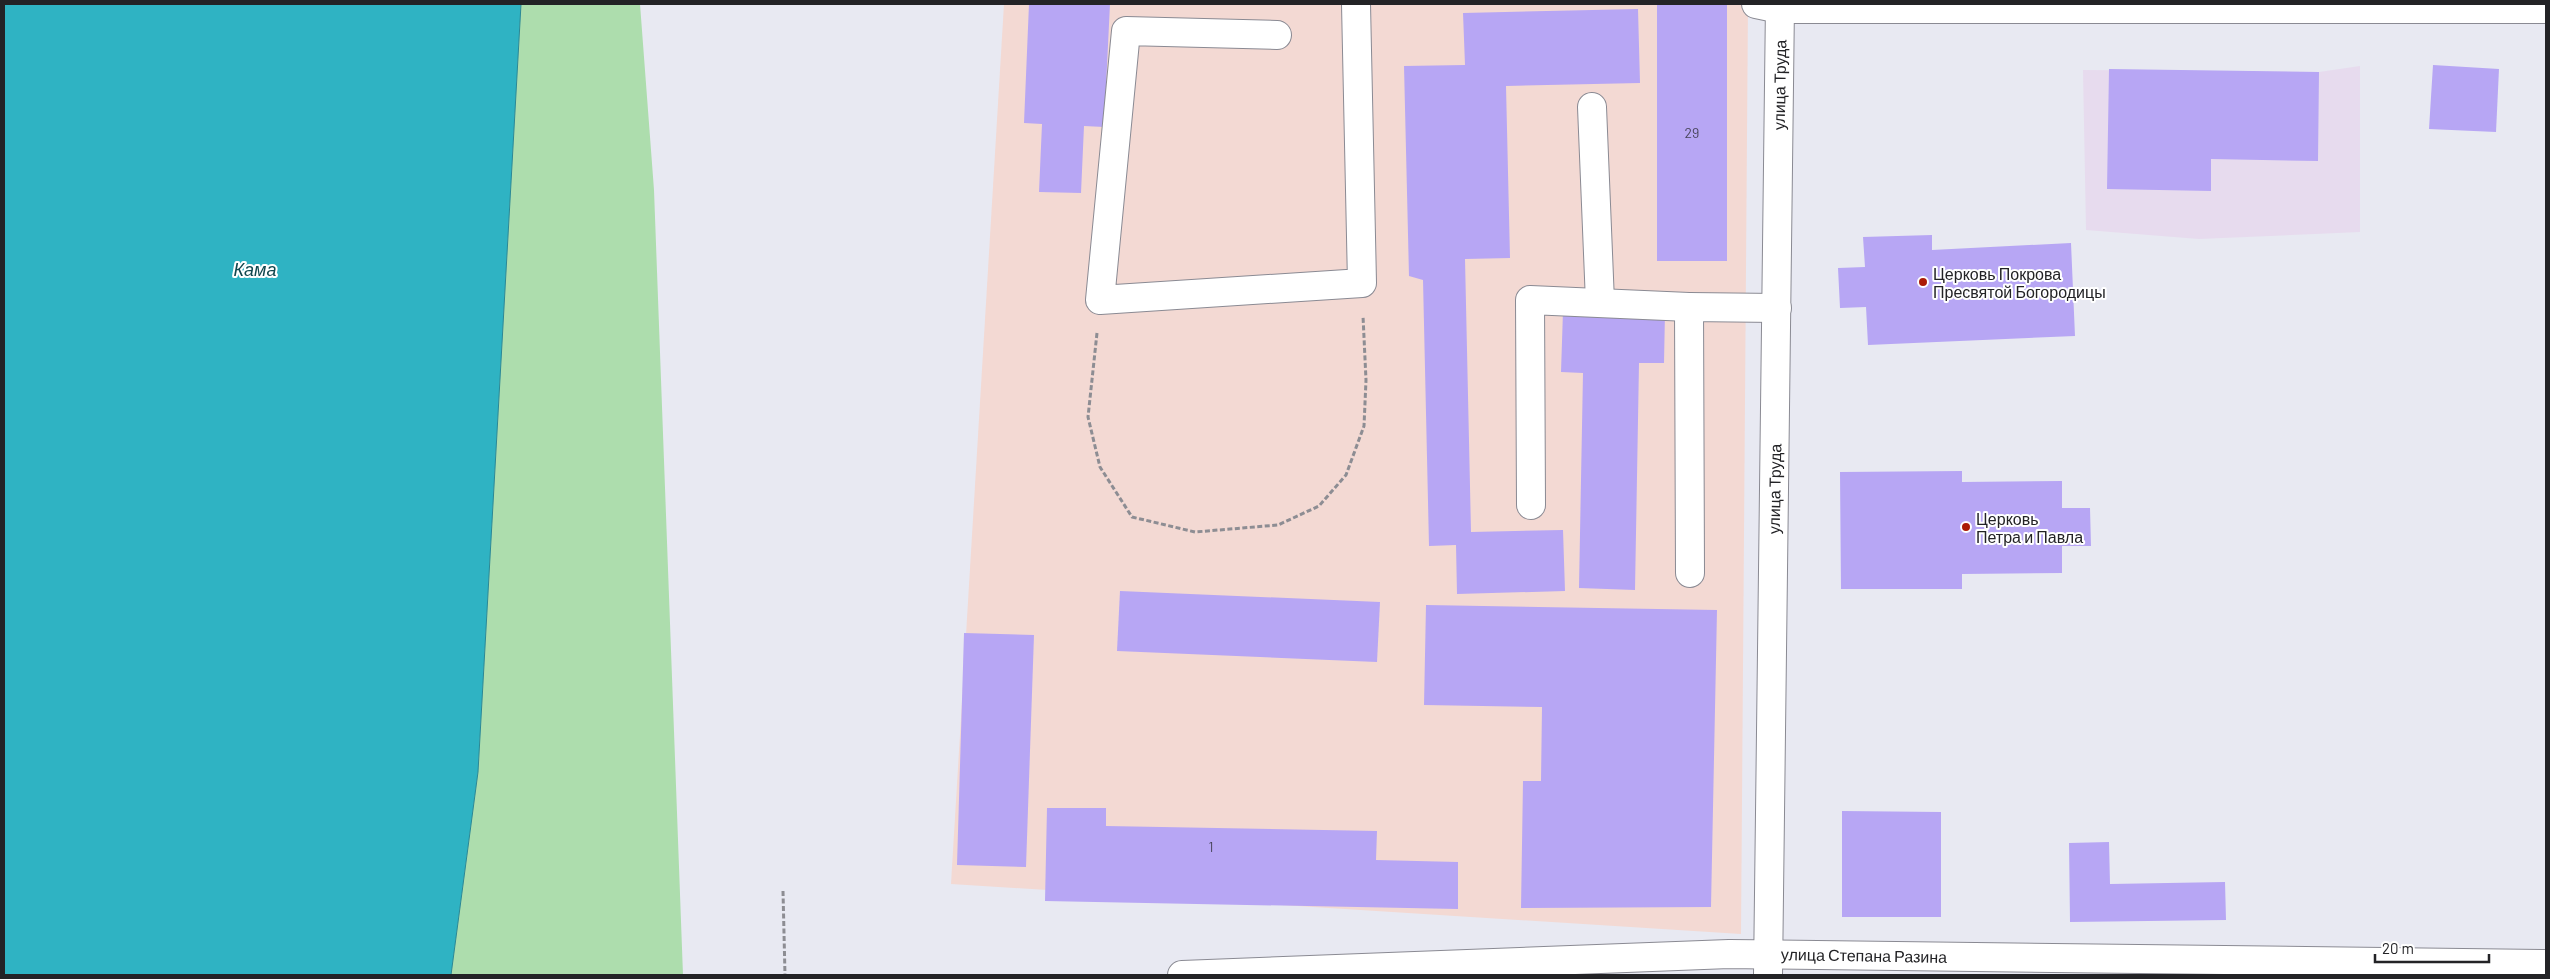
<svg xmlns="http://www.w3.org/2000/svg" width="2550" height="979" viewBox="0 0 2550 979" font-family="Barlow,sans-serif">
  <rect width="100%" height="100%" fill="#e8e9f2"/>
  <!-- commercial -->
  <path fill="#e7dbee" d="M2360 66V232L2199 239 2086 230 2083 70 2319 72Z"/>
  <!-- industrial -->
  <path fill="#f3d9d3" d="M1004 4H1748L1741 934 951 884Z"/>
  <!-- green -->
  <path fill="#adddad" d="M521 4H640L654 190 683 975H451L478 772Z"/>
  <!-- water -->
  <path fill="#2fb3c3" stroke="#2b8894" d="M4 4H521L478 772 451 975H4Z"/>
  <!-- building -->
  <g fill="#b7a6f4">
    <path d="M1029 4H1110L1104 127 1084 126 1081 193 1039 192 1042 124 1024 123Z"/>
    <rect x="1657" y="4" width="70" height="257"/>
    <path d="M1638 9 1640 83 1506 86 1510 258 1465 259 1471 532 1563 530 1565 591 1457 594 1456 545 1429 546 1423 280 1409 276 1404 66 1465 65 1463 13Z"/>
    <path d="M2433 65 2499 69 2496 132 2429 129Z"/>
    <path d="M2109 69 2319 72 2318 161 2211 159V191L2107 189Z"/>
    <path d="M1932 235V250L2071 243 2075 336 1868 345 1866 307 1840 308 1838 268 1865 267 1863 237Z"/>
    <path d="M1563 311 1665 312 1664 363H1639L1635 590 1579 588 1583 373 1561 372Z"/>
    <path d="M1962 471V482L2062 481V508H2090L2091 546H2062V573L1962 574V589H1841L1840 472Z"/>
    <path d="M1120 591 1380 602 1377 662 1117 651Z"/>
    <path d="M1426 605 1717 610 1711 907 1521 908 1523 781H1541L1542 707 1424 705Z"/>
    <path d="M964 633 1034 635 1026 867 957 865Z"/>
    <path d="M1047 808H1106V826L1377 831 1376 860 1458 862V909L1045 901Z"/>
    <path d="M1842 811 1941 812V917H1842Z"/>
    <path d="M2109 842 2110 884 2225 882 2226 920 2070 922 2069 843Z"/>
  </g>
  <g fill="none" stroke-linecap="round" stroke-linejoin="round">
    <defs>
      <g id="minor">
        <path d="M1756 4 1780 9H2546"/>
        <path d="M1277 35 1126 31 1100 300 1362 283 1356 4"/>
        <path d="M1592 107 1600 302"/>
        <path d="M1531 505 1530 300 1689 307"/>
        <path d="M1690 573 1689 307 1777 308"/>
        <path d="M1182 975 1729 954 2546 964"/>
        <path d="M1768 975 1780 4"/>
      </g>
    </defs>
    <!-- minor casing -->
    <use href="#minor" stroke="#8a8a93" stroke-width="30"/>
    <!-- path -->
    <g stroke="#8d8d93" stroke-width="3" stroke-dasharray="5 2.5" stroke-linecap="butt">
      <path d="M1097 333 1088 417 1100 467 1132 517 1195 532 1278 525 1319 506 1346 475 1364 426 1366 380 1363 316"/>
      <path d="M783 891 785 975"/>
    </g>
    <!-- minor -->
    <use href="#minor" stroke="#fff" stroke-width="28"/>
  </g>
  <!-- markers -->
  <g fill="#ab1b06" stroke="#fff" stroke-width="2">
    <circle cx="1923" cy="282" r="5"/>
    <circle cx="1966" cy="527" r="5"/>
  </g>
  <g text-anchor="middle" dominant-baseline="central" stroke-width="4" stroke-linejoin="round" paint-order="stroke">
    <!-- number labels -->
    <g font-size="14" fill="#48445a">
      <text x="1692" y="132">29</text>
      <text x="1211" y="846">1</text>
    </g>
    <!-- street labels -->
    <g font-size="16" fill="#232326" stroke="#fff">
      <text transform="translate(1779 85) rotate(-89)">улица Труда</text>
      <text transform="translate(1774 489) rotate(-89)">улица Труда</text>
      <text transform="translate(1864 955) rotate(1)">улица Степана Разина</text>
    </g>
    <!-- poi labels -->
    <g font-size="16" fill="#232326" stroke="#fff" text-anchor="start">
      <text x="1933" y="273">Церковь Покрова<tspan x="1933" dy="18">Пресвятой Богородицы</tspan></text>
      <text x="1976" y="518">Церковь<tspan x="1976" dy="18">Петра и Павла</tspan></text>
    </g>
    <!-- water labels -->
    <g font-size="18" font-style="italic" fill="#11484f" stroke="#fff">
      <text x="255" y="269">Кама</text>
    </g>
  </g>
  <!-- border -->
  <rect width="2550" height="979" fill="none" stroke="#232326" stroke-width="10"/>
  <!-- scale -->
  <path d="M2375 954v8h114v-8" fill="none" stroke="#232326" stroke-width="2.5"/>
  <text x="2382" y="954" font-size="15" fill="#232326" stroke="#ffffff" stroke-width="4" paint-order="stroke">20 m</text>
</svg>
